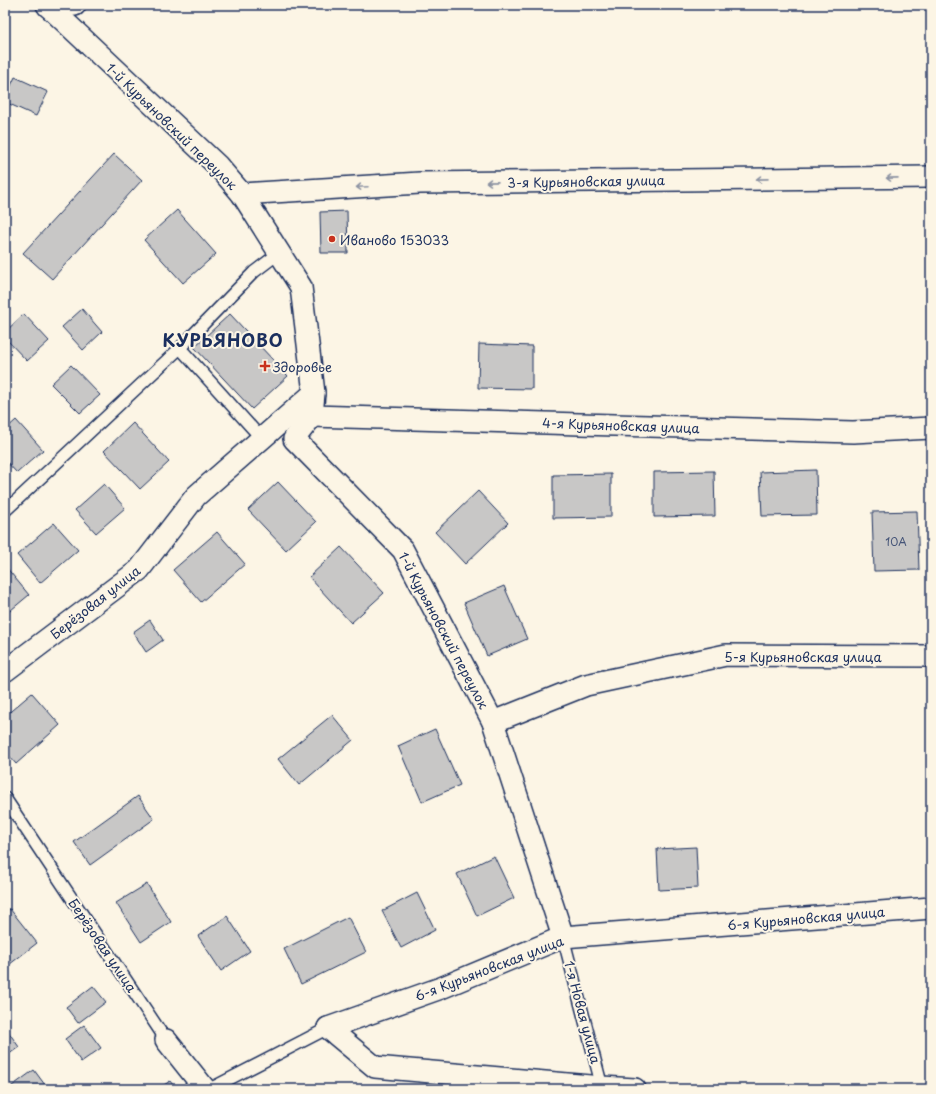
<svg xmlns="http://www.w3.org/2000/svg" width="936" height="1094" viewBox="0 0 936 1094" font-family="'Playpen Sans',sans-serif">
  <rect width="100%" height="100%" fill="#fcf5e5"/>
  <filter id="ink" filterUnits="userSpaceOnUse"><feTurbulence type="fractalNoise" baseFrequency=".025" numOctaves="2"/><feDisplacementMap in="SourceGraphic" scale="8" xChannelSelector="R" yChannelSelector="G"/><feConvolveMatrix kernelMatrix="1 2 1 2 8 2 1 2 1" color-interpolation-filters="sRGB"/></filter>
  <g filter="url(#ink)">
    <!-- building -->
    <g fill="#c8c7c6" stroke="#1b2f5e">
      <path d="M15 77 48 92 36 116 5 102V98Z"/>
      <path d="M114 154 142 180 52 279 23 253Z"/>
      <path d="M177 210 216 254 183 283 144 240Z"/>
      <path d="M347 211 348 253H321L320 212Z"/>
      <path d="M82 309 102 332 83 350 62 327Z"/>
      <path d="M24 314 49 341 27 361 5 338V332Z"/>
      <path d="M230 314 288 376 252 409 194 347Z"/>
      <path d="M479 344 532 346V389L478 388Z"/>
      <path d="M71 365 100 395 80 413 51 384Z"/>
      <path d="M16 420 43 450 17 473 5 460V430Z"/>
      <path d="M133 423 169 462 140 489 104 451Z"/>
      <path d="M816 470 817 515 762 516 760 472Z"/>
      <path d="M714 471 715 516 654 517V472Z"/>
      <path d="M611 474V517L553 518V475Z"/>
      <path d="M278 482 316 522 286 550 248 510Z"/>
      <path d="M104 484 125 508 96 533 75 510Z"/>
      <path d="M478 491 508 523 465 564 435 532Z"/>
      <path d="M917 511 919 570 874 571 872 512Z"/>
      <path d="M54 523 78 550 40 583 17 555Z"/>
      <path d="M217 532 245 564 201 602 173 570Z"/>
      <path d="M341 547 384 593 351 623 309 577Z"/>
      <path d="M6 567 29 595 5 615V568Z"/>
      <path d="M504 586 527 639 487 656 464 603Z"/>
      <path d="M150 620 163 640 146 652 133 632Z"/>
      <path d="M32 693 60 725 16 764 5 751V716Z"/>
      <path d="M332 715 353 740 299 785 278 759Z"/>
      <path d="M435 729 460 785 422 802 398 746Z"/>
      <path d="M138 796 154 819 90 865 74 842Z"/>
      <path d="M696 847 698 888 659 890 657 849Z"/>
      <path d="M494 856 514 898 477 916 457 874Z"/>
      <path d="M147 884 171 922 141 942 116 903Z"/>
      <path d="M417 893 435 930 401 948 382 911Z"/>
      <path d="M10 909 37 943 5 968V913Z"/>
      <path d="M227 916 250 951 221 971 198 936Z"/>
      <path d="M348 917 366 952 301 984 284 949Z"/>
      <path d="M93 986 106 1002 78 1023 66 1007Z"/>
      <path d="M84 1025 101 1048 81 1062 65 1039Z"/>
      <path d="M5 1027 19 1047 5 1057Z"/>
      <path d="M34 1070 48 1089H8Z"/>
      <path d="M170 1081 176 1089H158Z"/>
    </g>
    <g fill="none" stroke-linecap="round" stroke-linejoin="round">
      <defs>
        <g id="lane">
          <path d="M262 439 180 348 254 272 279 253"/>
          <path d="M5 511 180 348"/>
          <path d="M5 798 166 1040"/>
          <path d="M563 937 602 1087"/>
          <path d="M210 1089 328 1028"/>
        </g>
        <g id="street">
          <path d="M47 5 218 166 242 194 301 287 314 393 312 416 294 439 403 550 493 722 563 937"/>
          <path d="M49 7 75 5"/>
          <path d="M242 194 420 183 931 177"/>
          <path d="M312 416 853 432 931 428"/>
          <path d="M5 671 139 570 196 496 314 393"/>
          <path d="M493 722 586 685 726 655 931 656"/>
          <path d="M328 1028 441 988 563 937 931 908"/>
          <path d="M328 1028 375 1067 602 1087 635 1089"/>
          <path d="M166 1040 205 1089"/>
        </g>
      </defs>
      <!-- lane casing -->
      <use href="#lane" stroke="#1b2f5e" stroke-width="14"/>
      <!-- street casing -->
      <use href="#street" stroke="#1b2f5e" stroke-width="24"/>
      <!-- lane -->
      <use href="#lane" stroke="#fcf5e5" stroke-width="11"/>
      <!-- street -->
      <use href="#street" stroke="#fcf5e5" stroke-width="21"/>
    </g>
    <!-- one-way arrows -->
    <defs><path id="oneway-shaft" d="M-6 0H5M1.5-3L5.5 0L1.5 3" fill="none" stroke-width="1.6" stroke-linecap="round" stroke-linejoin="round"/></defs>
    <g stroke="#8c92a2">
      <use href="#oneway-shaft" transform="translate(892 178) rotate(179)"/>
      <use href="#oneway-shaft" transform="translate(762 179) rotate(179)"/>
      <use href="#oneway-shaft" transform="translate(492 182) rotate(179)"/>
      <use href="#oneway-shaft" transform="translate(362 187) rotate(177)"/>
    </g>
  </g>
  <!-- markers -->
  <g fill="#c8321e" stroke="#fcf5e5" stroke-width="1.5">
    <circle cx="332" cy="239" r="4"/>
    <path d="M263 360h4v4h4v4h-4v4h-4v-4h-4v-4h4z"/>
  </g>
  <g text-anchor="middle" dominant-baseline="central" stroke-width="4" stroke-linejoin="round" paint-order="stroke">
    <!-- number labels -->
    <g font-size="11" fill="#465578">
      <text x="896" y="541">10А</text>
    </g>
    <!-- street labels -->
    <g font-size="13" fill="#1b2f5e" stroke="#fcf5e5">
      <text transform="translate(172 126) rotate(44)">1-й Курьяновский переулок</text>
      <text transform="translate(586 181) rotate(-1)">3-я Курьяновская улица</text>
      <text transform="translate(621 425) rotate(2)">4-я Курьяновская улица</text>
      <text transform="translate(95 602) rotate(-38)">Берёзовая улица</text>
      <text transform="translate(444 630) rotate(62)">1-й Курьяновский переулок</text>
      <text x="803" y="656">5-я Курьяновская улица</text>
      <text transform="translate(806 918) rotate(-5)">6-я Курьяновская улица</text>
      <text transform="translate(103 945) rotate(56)">Берёзовая улица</text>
      <text transform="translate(489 968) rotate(-21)">6-я Курьяновская улица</text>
      <text transform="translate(583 1012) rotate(75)">1-я Новая улица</text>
    </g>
    <!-- poi labels -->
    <g font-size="13" fill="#1b2f5e" stroke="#fcf5e5" text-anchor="start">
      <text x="340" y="239">Иваново 153033</text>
      <text x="273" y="366">Здоровье</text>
    </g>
    <!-- district labels -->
    <g font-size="17" font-weight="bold" letter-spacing="1" fill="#1b2f5e" stroke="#fcf5e5">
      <text x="223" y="340">КУРЬЯНОВО</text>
    </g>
  </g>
  <!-- margin -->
  <rect width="936" height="1094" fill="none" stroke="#fcf5e5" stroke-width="20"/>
  <rect x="10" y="10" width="916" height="1074" fill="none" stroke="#1b2f5e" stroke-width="1.5" filter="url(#ink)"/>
</svg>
